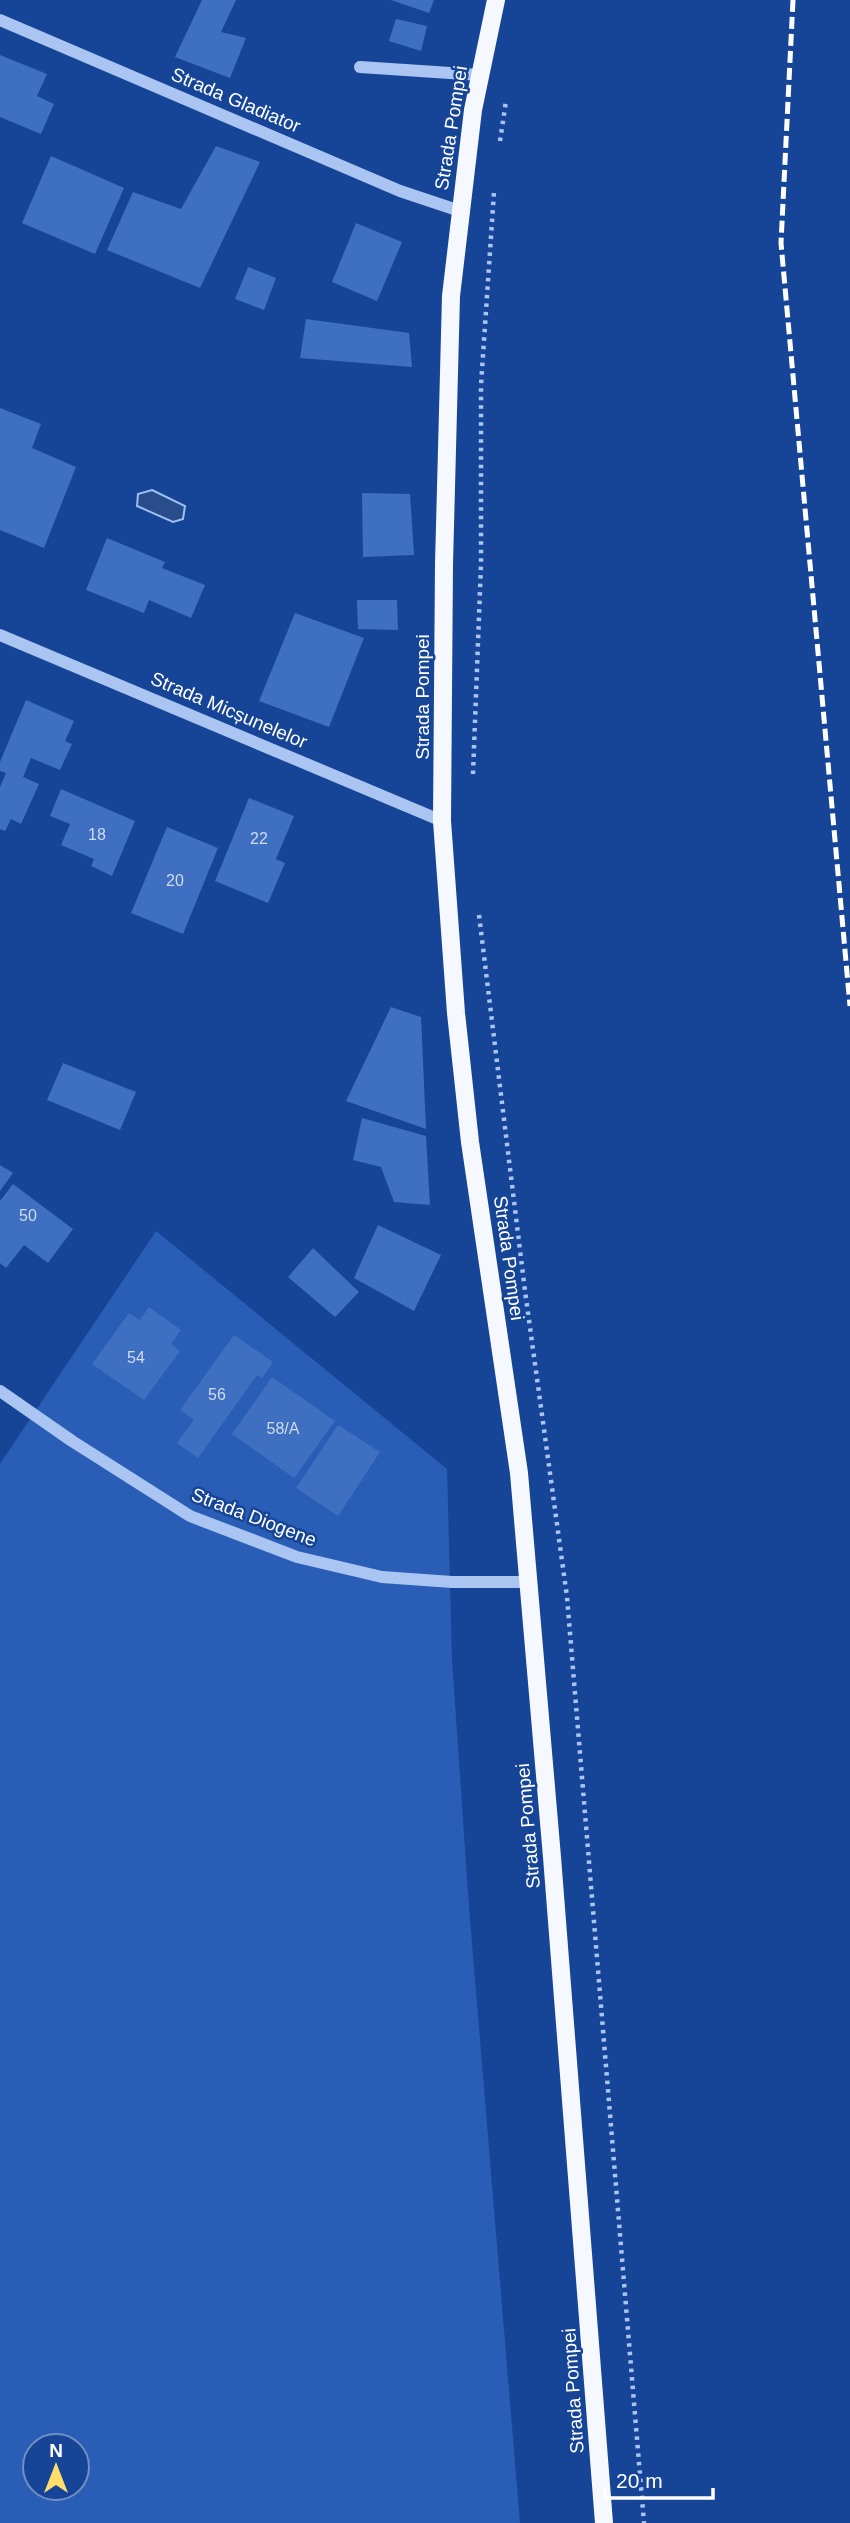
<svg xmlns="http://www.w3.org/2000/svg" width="850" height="2523" viewBox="0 0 850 2523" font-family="Helvetica,sans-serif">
  <rect width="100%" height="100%" fill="#164598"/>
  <!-- green -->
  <path fill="#2a5eb6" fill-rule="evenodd" d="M156 1231 447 1469 452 1660 469 1907 520 2523H0V1464ZM35 2446H77V2488H35Z"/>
  <!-- water -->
  <path fill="#294c8a" stroke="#9dbff4" stroke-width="2" d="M152 490 185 506 183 519 173 522 137 506 138 494Z"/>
  <!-- building -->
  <g fill="#3f6fc0">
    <path d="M202 0H236L221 32 246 38 230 78 175 57Z"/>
    <path d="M391 0H434L429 13Z"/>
    <path d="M396 19 427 26 421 51 389 41Z"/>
    <path d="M0 55 47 74 37 96 54 104 41 134 0 117Z"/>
    <path d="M216 146 260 162 200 288 107 250 133 192 181 209Z"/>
    <path d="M51 156 124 188 95 254 22 223Z"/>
    <path d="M356 223 402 242 377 301 332 282Z"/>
    <path d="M248 267 276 278 264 310 235 299Z"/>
    <path d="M306 319 409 333 412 367 300 358Z"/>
    <path d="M0 408 41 424 32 448 76 467 44 548 0 530Z"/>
    <path d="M362 493 410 494 414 555 363 557Z"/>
    <path d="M107 538 165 562 162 568 205 585 191 618 149 600 144 613 86 590Z"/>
    <path d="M357 600H397L398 630 358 629Z"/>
    <path d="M295 613 364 638 329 727 259 701Z"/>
    <path d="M26 700 74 721 65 741 72 744 60 770 31 758 23 777 39 784 21 824 11 819 5 831 0 829V787L6 773 0 771V762Z"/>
    <path d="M61 789 135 821 112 876 91 866 94 859 61 845 70 824 50 816Z"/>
    <path d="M249 798 294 816 276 859 285 863 268 903 215 881Z"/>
    <path d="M167 827 218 848 183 934 131 913Z"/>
    <path d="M391 1007 421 1017 426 1129 346 1101Z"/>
    <path d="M63 1063 136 1092 120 1130 47 1100Z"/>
    <path d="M362 1118 426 1136 430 1205 394 1202 381 1167 353 1160Z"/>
    <path d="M0 1165 13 1173 0 1191Z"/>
    <path d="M13 1184 73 1229 48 1263 24 1245 6 1268 0 1263V1201Z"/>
    <path d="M378 1225 441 1255 414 1311 354 1278Z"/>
    <path d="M313 1248 359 1292 335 1317 288 1277Z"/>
    <path d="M149 1307 181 1330 171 1344 180 1351 144 1400 92 1364 129 1313 140 1320Z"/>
    <path d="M234 1335 273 1362 262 1378 257 1375 198 1458 177 1443 194 1420 180 1410Z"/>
    <path d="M272 1377 335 1421 294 1478 232 1434Z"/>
    <path d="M338 1425 380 1452 338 1516 296 1488Z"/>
  </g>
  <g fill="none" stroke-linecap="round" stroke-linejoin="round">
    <!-- path -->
    <g stroke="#aac5f2" stroke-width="4.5" stroke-dasharray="3.5 5" stroke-linecap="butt">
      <path d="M500 141 506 101"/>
      <path d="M473 774 481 564V385L494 192"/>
      <path d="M479 915 525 1291 567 1597 644 2523"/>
    </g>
    <!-- minor -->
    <g stroke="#aac5f2" stroke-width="12">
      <path d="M0 20 400 191 460 211"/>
      <path d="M360 67 480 75"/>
      <path d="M0 635 442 821"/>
      <path d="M0 1391 72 1441 190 1516 297 1557 382 1577 452 1582H528"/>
    </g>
    <!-- major -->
    <path stroke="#f5f8ff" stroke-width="18" d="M496 0 473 110 451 296 444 564 442 821 456 1013 470 1142 519 1473 552 1857 604 2523"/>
    <!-- rail -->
    <path stroke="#fff" stroke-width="5" stroke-dasharray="12 5" stroke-linecap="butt" d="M793 0 781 243 850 1006"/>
  </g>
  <g text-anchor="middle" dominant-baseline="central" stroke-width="5" stroke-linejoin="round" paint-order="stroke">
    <!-- number labels -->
    <g font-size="16" fill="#cfdbef">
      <text x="97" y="834">18</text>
      <text x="259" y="838">22</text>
      <text x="175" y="880">20</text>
      <text x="28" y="1215">50</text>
      <text x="136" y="1357">54</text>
      <text x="217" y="1394">56</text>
      <text x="283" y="1428">58/A</text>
    </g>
    <!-- street labels -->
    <g font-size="19" fill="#fff" stroke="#164598">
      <text transform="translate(236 100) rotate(23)">Strada Gladiator</text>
      <text transform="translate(451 128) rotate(-81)">Strada Pompei</text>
      <text transform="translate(422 697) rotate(-90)">Strada Pompei</text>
      <text transform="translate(229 710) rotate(23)">Strada Micșunelelor</text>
      <text transform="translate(509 1258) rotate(82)">Strada Pompei</text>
      <text transform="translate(254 1517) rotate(21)">Strada Diogene</text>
      <text transform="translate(528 1826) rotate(-95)">Strada Pompei</text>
      <text transform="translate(573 2391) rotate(-94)">Strada Pompei</text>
    </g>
  </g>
  <!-- north arrow -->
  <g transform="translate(56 2467)"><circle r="33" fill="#164598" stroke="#738fc1" stroke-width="2"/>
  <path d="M0-5L12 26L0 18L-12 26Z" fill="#ffdf6b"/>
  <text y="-10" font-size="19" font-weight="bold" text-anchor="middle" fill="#ffffff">N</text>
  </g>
  <!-- scale -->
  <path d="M605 2488v10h108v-10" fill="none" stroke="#ffffff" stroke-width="3.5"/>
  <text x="616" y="2488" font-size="21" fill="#ffffff" stroke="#164598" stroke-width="5" paint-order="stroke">20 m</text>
</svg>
